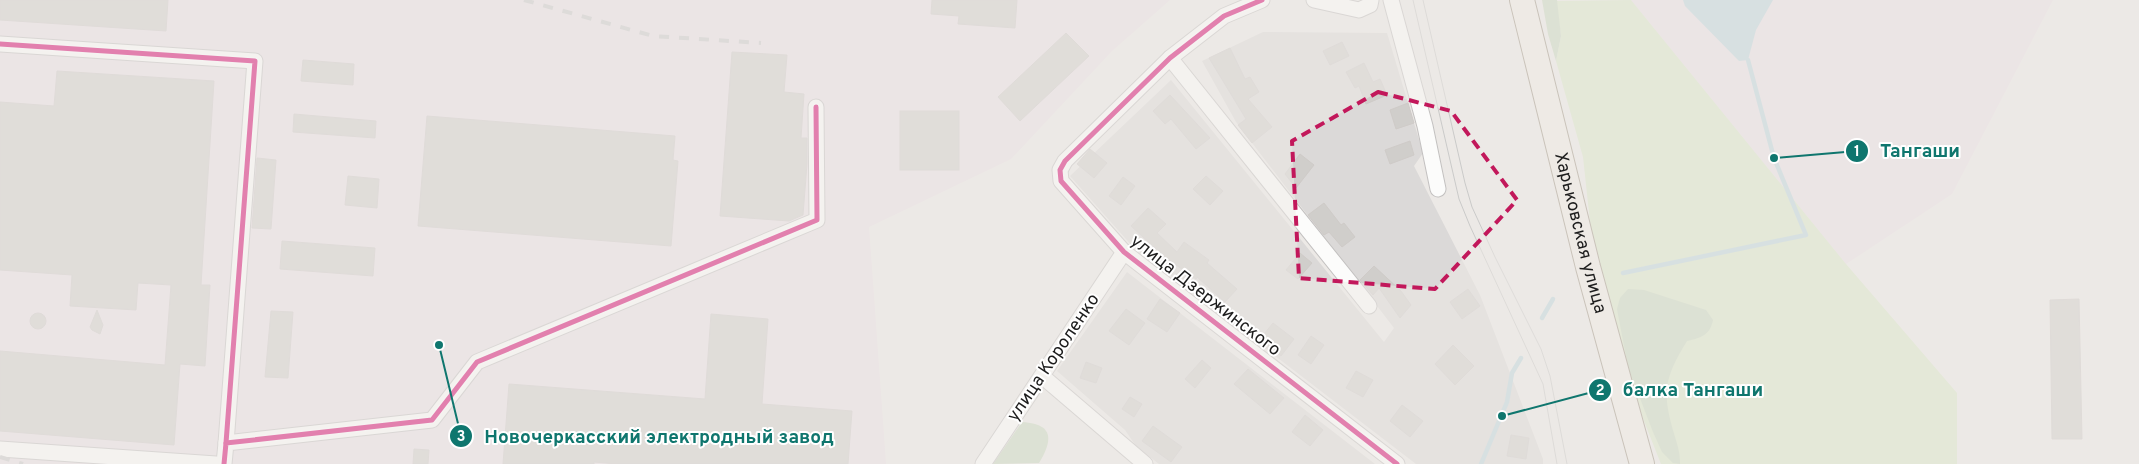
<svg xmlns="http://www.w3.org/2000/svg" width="2139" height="464" viewBox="0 0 2139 464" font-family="Overpass,sans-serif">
  <rect width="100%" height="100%" fill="#ece9e6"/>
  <!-- residential -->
  <g fill="#dbd9d8">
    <path d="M1263 32 1387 33 1423 153 1414 166 1480 295 1543 459V464H1416L1133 247 1070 176 1171 80 1384 342 1394 328 1236 122 1202 61Z"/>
    <path d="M1127 272 1375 464H1159L1136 446 1125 430 1057 371Z"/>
  </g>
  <!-- industrial -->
  <g fill="#e9dfe5">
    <path d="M0 0H1170L1112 51 1011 159 869 227 886 464H0Z"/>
    <path d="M1631 0H2053L1952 194 1846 264Z"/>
  </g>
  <!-- grass -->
  <path fill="#d9e6c8" d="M1631 0 1846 264 1957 393V464H1661L1642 416 1628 367 1616 332 1592 240 1583 157 1556 61 1561 36 1556 1Z"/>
  <!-- forest -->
  <g fill="#c8d7be">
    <path d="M1542 0H1557L1561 36 1556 61 1548 34Z"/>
    <path d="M1628 289 1644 290 1706 310 1713 320C1710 335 1701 338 1687 341 1663 380 1662 393 1675 437 1678 447 1680 453 1680 464L1673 463 1662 452 1653 432 1628 367 1617 309 1620 298Z"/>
    <path d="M1022 422C1054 424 1053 440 1039 463L993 464Z"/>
  </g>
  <!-- water -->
  <path fill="#bdd6dc" d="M1683 0H1773L1756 30 1748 60 1739 61 1685 6Z"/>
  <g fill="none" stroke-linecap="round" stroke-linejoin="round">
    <!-- stream -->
    <g stroke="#bdd6dc" stroke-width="4.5">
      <path d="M1623 273 1806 235 1774 158 1748 60"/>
      <path d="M1542 318 1553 299"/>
      <path d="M1481 464 1507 402 1512 373 1521 358"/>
    </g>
  </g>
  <!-- building -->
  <g fill="#d0cecb" stroke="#cfcbc8">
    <path d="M0 0H168L166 31 0 20Z"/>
    <path d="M932 0H1017L1015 28 958 24 959 16 931 14Z"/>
    <path d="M1066 33 1089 56 1020 121 998 97Z"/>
    <path d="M1342 42 1349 56 1330 65 1323 51Z"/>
    <path d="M1230 48 1245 79 1250 77 1259 92 1248 99 1272 127 1252 143 1238 125 1246 119 1209 58Z"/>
    <path d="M732 52 787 55 784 92 804 94 801 138H807V164L803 215 789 221 720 216Z"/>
    <path d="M303 60 354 64 353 85 301 81Z"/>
    <path d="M1364 63 1373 82 1380 79 1387 95 1366 104 1359 86 1355 88 1346 72Z"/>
    <path d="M57 71 214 81 201 285H210L205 366 180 364 174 445 0 431V351L165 365 171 285 138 283 136 310 70 306 72 275 0 270V102L54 106Z"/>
    <path d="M1170 95 1210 138 1196 149 1171 119 1165 124 1153 111Z"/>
    <path d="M1408 103 1414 123 1396 129 1390 110Z"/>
    <rect x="900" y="111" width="59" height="59"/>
    <path d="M294 114 376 121 375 138 293 132Z"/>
    <path d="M427 116 675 136 673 160 678 161 671 246 418 226Z"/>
    <path d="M1410 141 1414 155 1390 164 1385 150Z"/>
    <path d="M1090 149 1107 163 1094 178 1077 164Z"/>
    <path d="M1300 154 1314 165 1296 188 1285 174Z"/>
    <path d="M257 158 276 160 271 229 252 228Z"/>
    <path d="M348 176 379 179 377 208 345 205Z"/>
    <path d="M1206 176 1223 191 1210 205 1193 189Z"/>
    <path d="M1123 177 1135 186 1121 205 1109 196Z"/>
    <path d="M1324 203 1341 225 1344 223 1355 237 1342 247 1329 232 1324 235 1308 215Z"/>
    <path d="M1148 208 1166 224 1157 233 1177 252 1184 242 1209 260 1207 263 1237 289 1225 302 1197 277 1196 279 1166 258 1131 226Z"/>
    <path d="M282 241 375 248 373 276 280 269Z"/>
    <path d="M1300 253 1312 263 1298 279 1286 270Z"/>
    <path d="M1374 266 1401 291 1411 305 1400 318 1379 288 1373 295 1360 280Z"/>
    <path d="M1468 289 1480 306 1462 319 1450 302Z"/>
    <path d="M1160 299 1180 313 1167 332 1147 319Z"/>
    <path d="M2079 299 2082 439H2052L2050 300Z"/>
    <path d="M1126 309 1145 323 1129 345 1109 331Z"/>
    <path d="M97 310 103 325 100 334 92 330 90 327Z"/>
    <path d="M271 311 293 312 288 378 265 377Z"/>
    <circle cx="38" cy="321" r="8"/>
    <path d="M711 314 768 319 762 404 852 411 848 464H617L594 462V464H503L509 384 705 399Z"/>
    <path d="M1273 323 1294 339 1281 356 1260 339Z"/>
    <path d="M1311 336 1324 345 1311 364 1298 355Z"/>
    <path d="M1453 345 1474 366 1455 385 1435 364Z"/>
    <path d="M1202 360 1211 368 1195 388 1185 379Z"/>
    <path d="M1086 362 1102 368 1096 383 1080 378Z"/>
    <path d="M1248 369 1284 398 1270 414 1234 384Z"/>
    <path d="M1356 371 1373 380 1363 397 1346 388Z"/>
    <path d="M1130 397 1142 404 1134 417 1122 409Z"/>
    <path d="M1402 405 1423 421 1410 437 1390 421Z"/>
    <path d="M1305 415 1323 430 1310 446 1292 432Z"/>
    <path d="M1153 426 1182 447 1171 462 1142 441Z"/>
    <path d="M1511 435 1529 438 1526 459 1507 456Z"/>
    <path d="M414 449 429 450 428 464H413Z"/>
  </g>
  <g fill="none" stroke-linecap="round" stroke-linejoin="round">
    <defs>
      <g id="street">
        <path d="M1262 0 1224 16 1170 58 1065 161 1060 170 1061 181 1124 252 1397 464"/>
        <path d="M1314 0 1359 10 1370 5 1371 0"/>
        <path d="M1391 0 1425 126 1438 189"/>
        <path d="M0 44 255 61 226 443"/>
        <path d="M1170 58 1369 306"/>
        <path d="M1042 376 1145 464"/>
        <path d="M0 449 216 464"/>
        <path d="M224 464 226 443 432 420 477 362 817 220 816 107"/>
        <path d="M983 464 1124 252"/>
      </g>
      <g id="primary">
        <path id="s1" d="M1522 0 1588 267 1642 464"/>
      </g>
    </defs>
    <!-- street casing -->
    <use href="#street" stroke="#c3c1c0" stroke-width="17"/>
    <!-- primary casing -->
    <use href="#primary" stroke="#9f9585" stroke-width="26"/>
    <!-- street -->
    <use href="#street" stroke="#fcfcfb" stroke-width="15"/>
    <!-- primary -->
    <use href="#primary" stroke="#efebe5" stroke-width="24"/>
    <!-- tram -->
    <g stroke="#cacac9" stroke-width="1">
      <path d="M1413 0 1459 199 1470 226 1543 384 1557 464"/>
      <path d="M1423 0 1465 183 1472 207 1495 257 1541 349 1550 376 1567 464"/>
    </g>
    <!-- rail -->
    <g stroke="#cacac9" stroke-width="4" stroke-dasharray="10 10" stroke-linecap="butt">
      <path d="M524 0 653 36 761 43"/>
      <path d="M0 457 23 464"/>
    </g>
    <defs>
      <g id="cycleway">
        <path d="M1262 0 1224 16 1170 58 1065 161 1060 170 1061 181 1124 252 1397 464"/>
        <path d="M0 44 255 61 226 443"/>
        <path d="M224 464 226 443 432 420 477 362 817 220 816 107"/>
      </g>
    </defs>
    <!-- cycleway casing -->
    <use href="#cycleway" stroke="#fff" stroke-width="8"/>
    <!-- cycleway -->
    <use href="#cycleway" stroke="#d6006c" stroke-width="5"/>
  </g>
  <!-- marked area -->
  <path d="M0 0H2139V464H0ZM1378 92 1451 111 1517 200 1435 289 1299 278 1292 141Z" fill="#ece9e6" fill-opacity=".55" fill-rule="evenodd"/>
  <path fill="none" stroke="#c2185b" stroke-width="4" stroke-dasharray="10 6" stroke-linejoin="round" d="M1378 92 1451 111 1517 200 1435 289 1299 278 1292 141Z"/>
  <g text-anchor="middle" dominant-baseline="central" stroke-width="4" stroke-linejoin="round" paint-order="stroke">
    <!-- street labels -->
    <g font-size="18" fill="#1d1d1d" stroke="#fff">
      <text stroke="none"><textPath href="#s1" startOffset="240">Харьковская улица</textPath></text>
      <text transform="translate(1205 296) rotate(38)">улица Дзержинского</text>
      <text transform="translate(1054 358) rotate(-56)">улица Короленко</text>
    </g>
  </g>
  <!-- callouts -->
  <path fill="none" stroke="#0f766e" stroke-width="2" d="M1774 158L1857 151M1502 416L1600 390M439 345L461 436"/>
  <g fill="#0f766e" stroke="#fff" stroke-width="2">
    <circle cx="1774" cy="158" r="5"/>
    <circle cx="1502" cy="416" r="5"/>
    <circle cx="439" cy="345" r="5"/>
    <circle cx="1857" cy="151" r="12"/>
    <circle cx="1600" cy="390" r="12"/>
    <circle cx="461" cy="436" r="12"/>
  </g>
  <g font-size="15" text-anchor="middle" font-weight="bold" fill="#fff">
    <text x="1857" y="156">1</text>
    <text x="1600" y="395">2</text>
    <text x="461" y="441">3</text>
  </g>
  <g font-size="19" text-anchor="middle" font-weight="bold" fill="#0f766e" stroke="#fff" stroke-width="4" stroke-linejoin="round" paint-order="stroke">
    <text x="1920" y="157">Тангаши</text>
    <text x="1693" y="396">балка Тангаши</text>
    <text x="659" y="443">Новочеркасский электродный завод</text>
  </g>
</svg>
